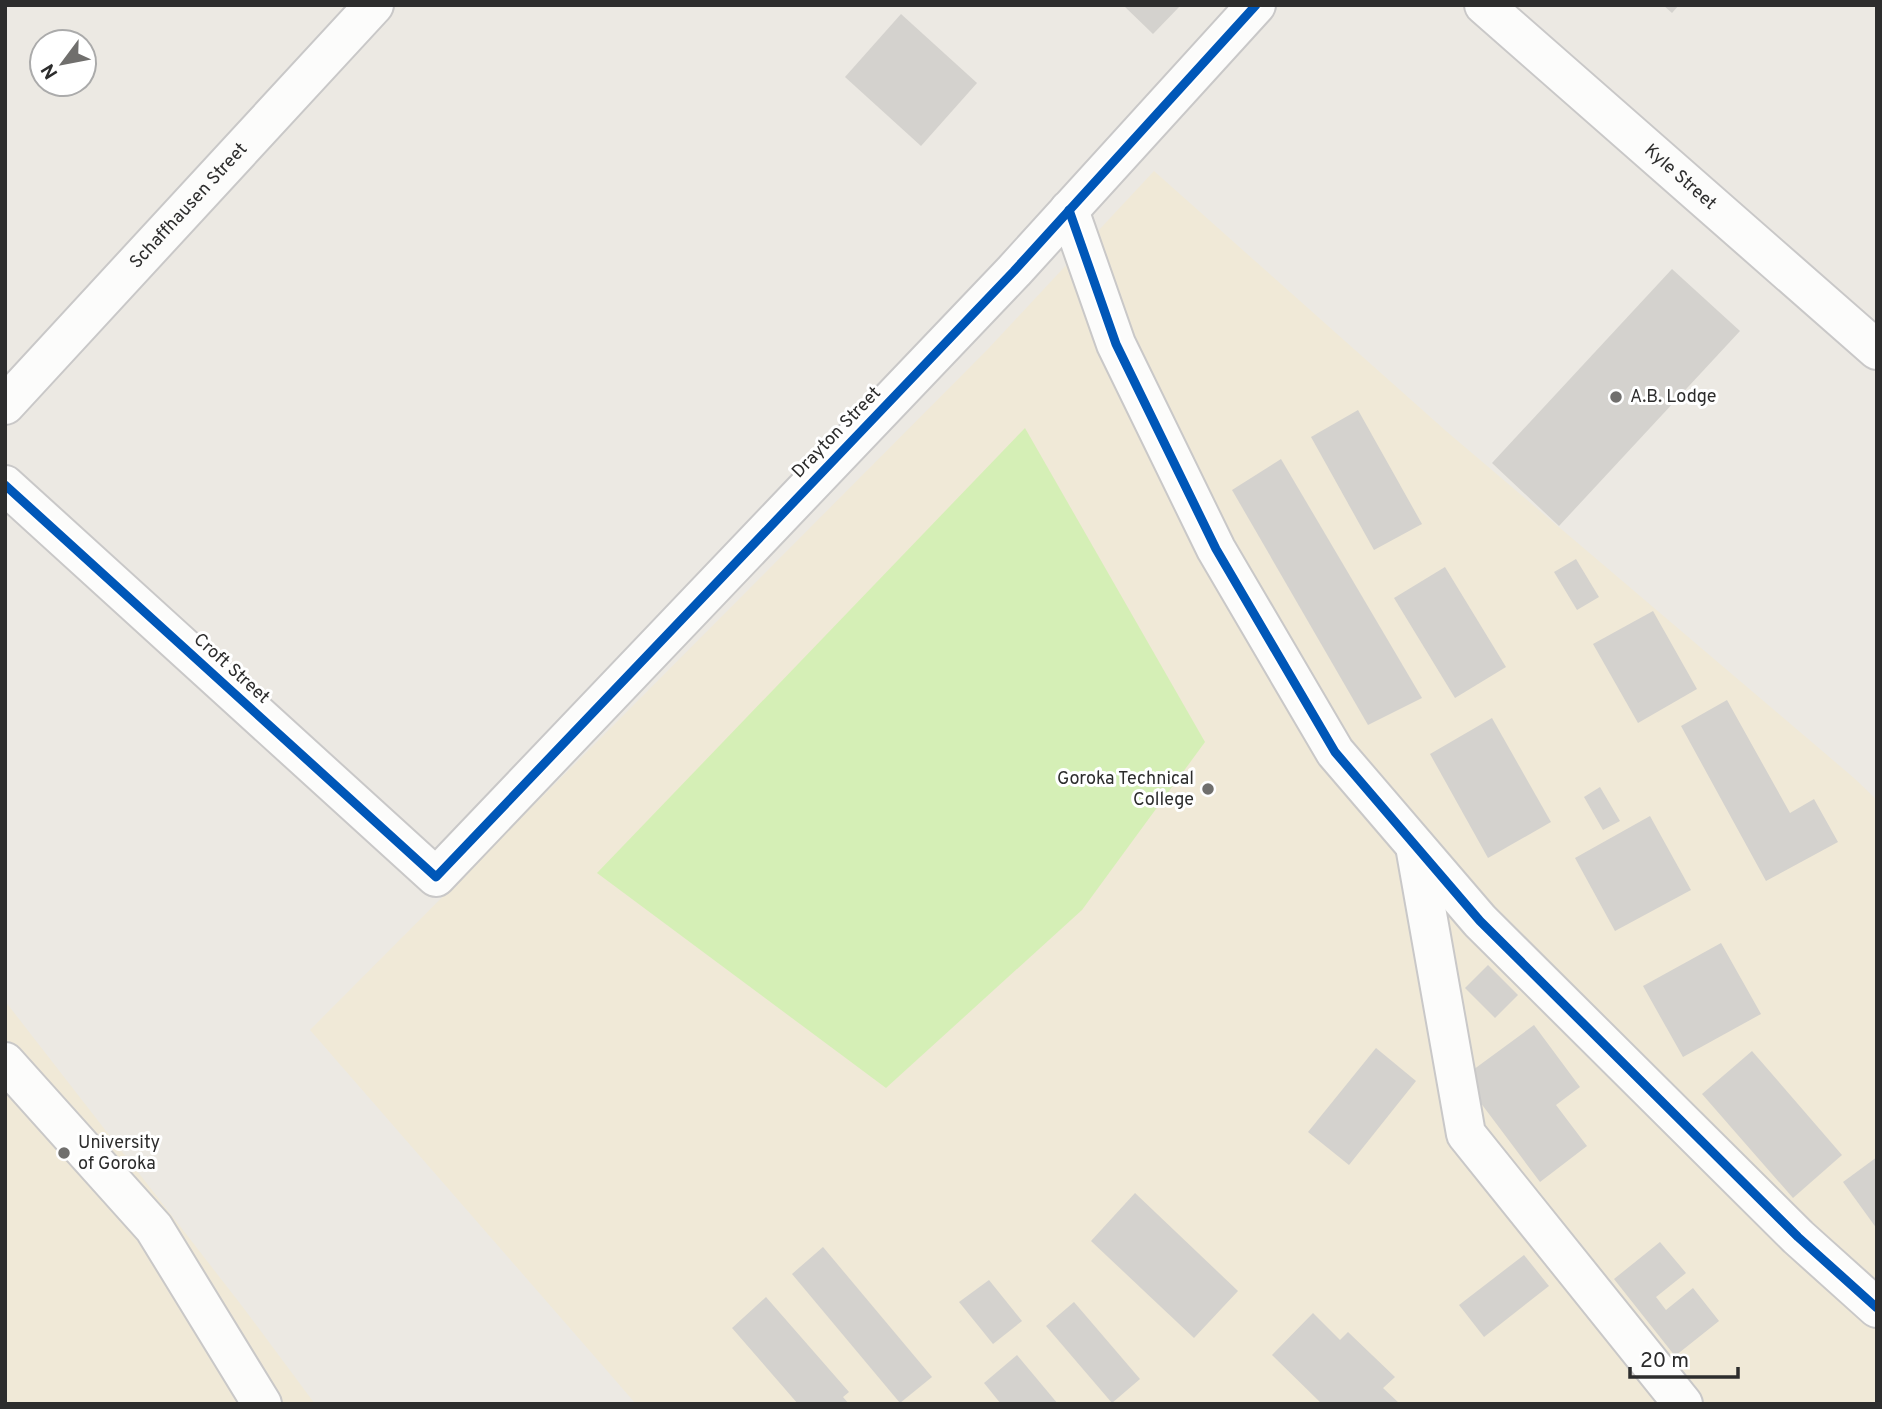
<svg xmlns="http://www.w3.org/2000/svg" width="1882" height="1409" viewBox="0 0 1882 1409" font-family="Overpass,sans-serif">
  <rect width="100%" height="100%" fill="#ece9e3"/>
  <!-- education -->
  <g fill="#f0e9d7">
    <path d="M1154 171 1446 431 1854 778 1877 800V1404H636L310 1030 987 350Z"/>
    <path d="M5 1001 242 1306 315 1404H5Z"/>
  </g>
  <!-- pitch -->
  <path fill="#d5efb6" d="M1025 428 1205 742 1082 910 886 1088 597 873Z"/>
  <!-- building -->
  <g fill="#d4d2ce">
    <path d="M1123 5H1181L1153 34Z"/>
    <path d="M1663 5H1679L1672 13Z"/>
    <path d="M901 14 977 83 921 146 845 77Z"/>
    <path d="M1672 269 1740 331 1559 526 1492 463Z"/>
    <path d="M1358 410 1422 524 1374 550 1311 437Z"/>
    <path d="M1281 459 1422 698 1368 725 1232 490Z"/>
    <path d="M1576 559 1599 597 1577 610 1554 572Z"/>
    <path d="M1445 567 1506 667 1455 698 1394 598Z"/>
    <path d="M1653 611 1697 689 1638 723 1593 644Z"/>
    <path d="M1727 700 1790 813 1814 799 1838 842 1766 881 1681 726Z"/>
    <path d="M1492 718 1551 822 1488 858 1430 754Z"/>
    <path d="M1600 787 1620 821 1603 830 1584 797Z"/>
    <path d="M1650 816 1691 890 1615 931 1575 858Z"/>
    <path d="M1721 943 1761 1014 1683 1057 1643 986Z"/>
    <path d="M1488 965 1518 995 1495 1018 1465 988Z"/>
    <path d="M1534 1025 1580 1087 1556 1105 1587 1146 1540 1182 1462 1078Z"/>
    <path d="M1376 1048 1416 1081 1349 1165 1308 1132Z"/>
    <path d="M1752 1051 1842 1155 1793 1198 1702 1094Z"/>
    <path d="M1877 1157V1229L1843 1182Z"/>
    <path d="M1135 1193 1238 1291 1194 1338 1091 1241Z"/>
    <path d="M1660 1242 1686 1273 1656 1297 1666 1310 1693 1288 1719 1321 1675 1356 1614 1279Z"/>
    <path d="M823 1247 932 1377 900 1403 792 1274Z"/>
    <path d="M1524 1255 1549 1286 1484 1337 1459 1305Z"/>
    <path d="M989 1280 1022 1321 993 1344 959 1302Z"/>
    <path d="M766 1297 849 1392 843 1397 849 1404H798L732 1328Z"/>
    <path d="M1074 1302 1140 1379 1112 1403 1046 1326Z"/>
    <path d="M1313 1313 1340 1340 1348 1332 1395 1377 1383 1388 1400 1404H1322L1272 1355Z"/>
    <path d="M1017 1355 1058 1404H1001L984 1383Z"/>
  </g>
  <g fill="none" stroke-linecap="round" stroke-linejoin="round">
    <defs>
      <g id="minor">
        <path id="s1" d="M1484 5 1877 350"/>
        <path d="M1069 210 1116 344 1216 549 1335 752 1480 921 1798 1237 1877 1308"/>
        <path id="s2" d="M5 405 374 5"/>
        <path d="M5 485 436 877 1014 271 1256 5"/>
        <path d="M1415 846 1466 1134 1683 1404"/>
        <path d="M5 1062 154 1228 262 1404"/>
      </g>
    </defs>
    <!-- minor casing -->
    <use href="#minor" stroke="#c9c8c8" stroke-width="42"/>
    <!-- minor -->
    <use href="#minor" stroke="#fcfcfb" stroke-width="38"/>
    <defs>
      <g id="cycleway">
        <path d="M1069 210 1116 344 1216 549 1335 752 1480 921 1798 1237 1877 1308"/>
        <path d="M5 485 436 877 1014 271 1256 5"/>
      </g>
    </defs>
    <!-- cycleway casing -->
    <use href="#cycleway" stroke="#fff" stroke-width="13"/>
    <!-- cycleway -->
    <use href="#cycleway" stroke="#0057b8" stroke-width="9"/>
  </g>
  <!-- markers -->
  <g fill="#706f6d" stroke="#fff" stroke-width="2.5">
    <circle cx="1616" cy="397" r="7"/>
    <circle cx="1208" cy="789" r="7"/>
    <circle cx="64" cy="1153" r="7"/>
  </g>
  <g text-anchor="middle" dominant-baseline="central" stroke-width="6" stroke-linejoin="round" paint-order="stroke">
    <!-- street labels -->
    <g font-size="18" fill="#2d2d2d" stroke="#fff">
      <text stroke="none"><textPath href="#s1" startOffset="261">Kyle Street</textPath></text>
      <text stroke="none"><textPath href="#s2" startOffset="271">Schaffhausen Street</textPath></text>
      <text transform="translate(837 433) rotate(-46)">Drayton Street</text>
      <text transform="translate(231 669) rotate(42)">Croft Street</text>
    </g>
    <!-- poi labels -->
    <g font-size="18" fill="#2d2d2d" stroke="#fff" text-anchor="start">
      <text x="1630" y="397">A.B. Lodge</text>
      <text x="1194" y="779" text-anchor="end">Goroka Technical<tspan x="1194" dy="21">College</tspan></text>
      <text x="78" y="1143">University<tspan x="78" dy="21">of Goroka</tspan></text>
    </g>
  </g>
  <!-- border -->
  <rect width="1882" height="1409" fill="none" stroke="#2d2d2d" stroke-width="14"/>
  <!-- north arrow -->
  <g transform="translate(63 63) rotate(238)"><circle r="33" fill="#ffffff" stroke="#ababab" stroke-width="2"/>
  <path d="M0-5L12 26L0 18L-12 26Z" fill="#706f6d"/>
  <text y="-10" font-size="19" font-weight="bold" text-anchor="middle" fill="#2d2d2d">N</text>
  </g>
  <!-- scale -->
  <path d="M1630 1367v10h108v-10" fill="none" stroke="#2d2d2d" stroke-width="3.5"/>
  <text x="1640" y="1367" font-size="21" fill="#2d2d2d" stroke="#ffffff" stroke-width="5" paint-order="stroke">20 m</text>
</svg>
